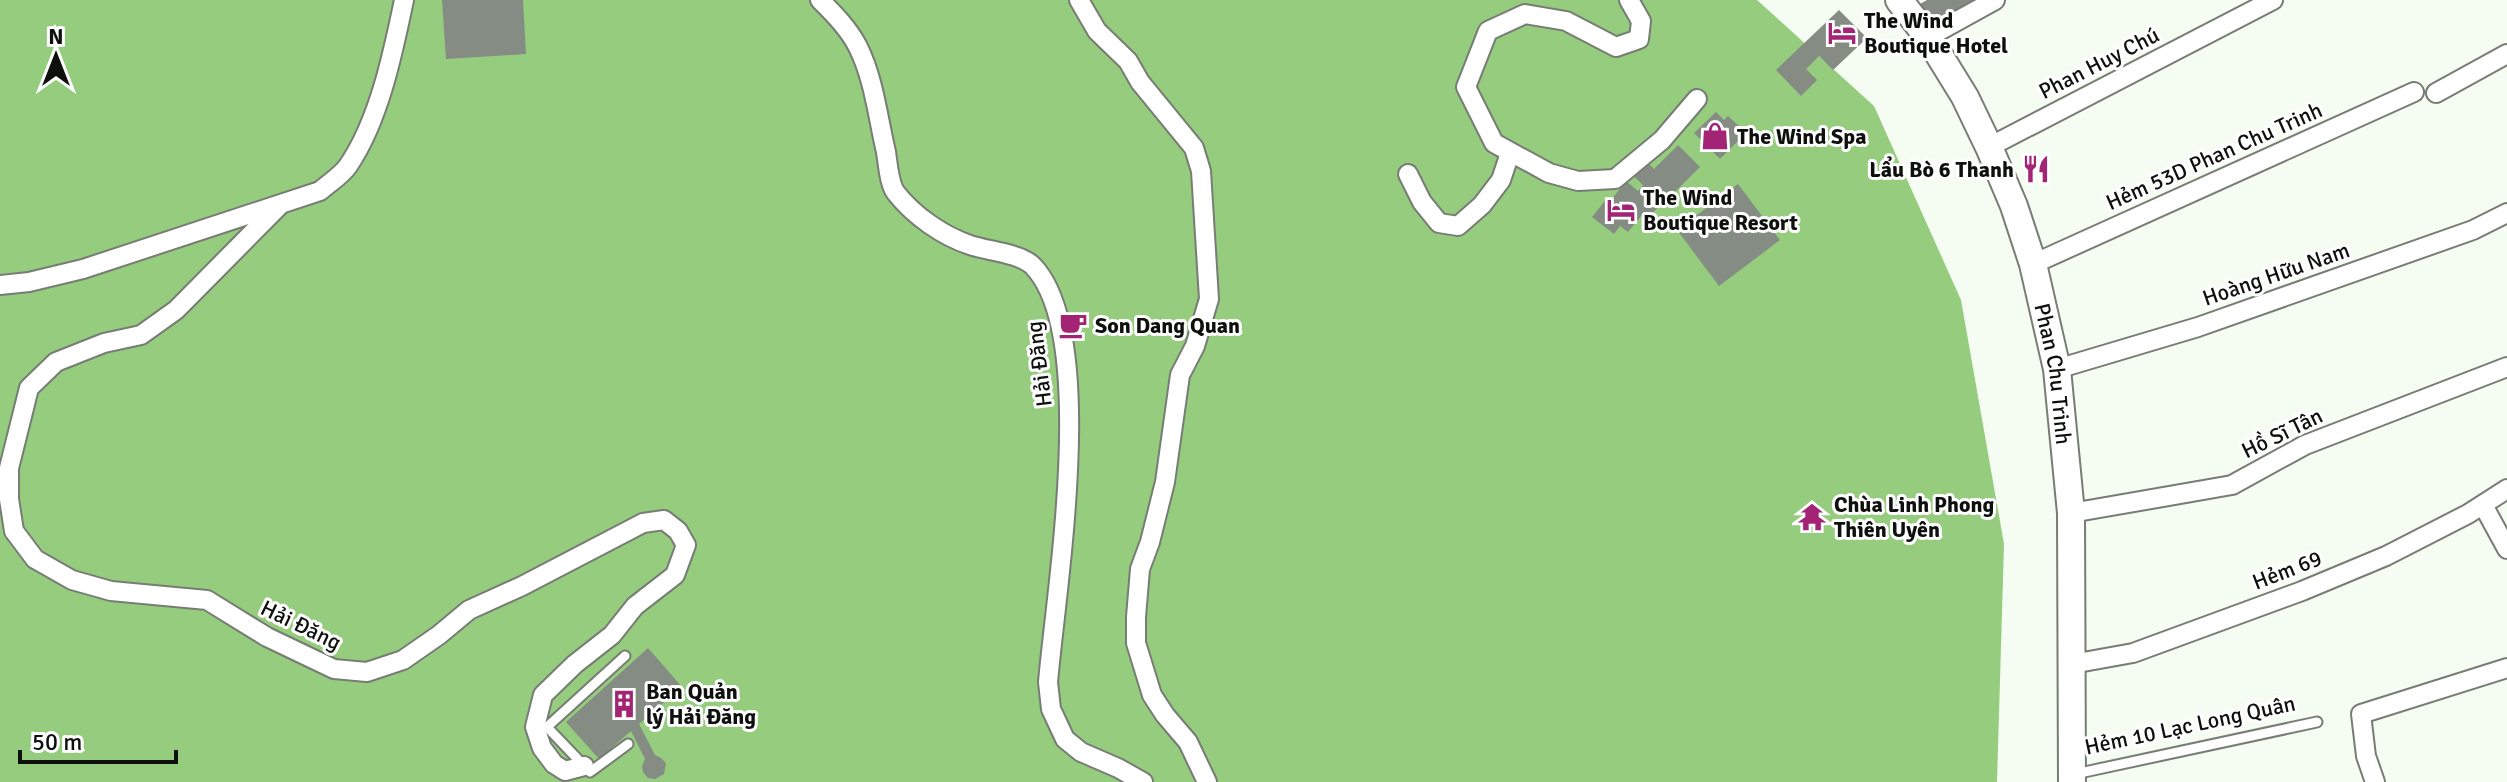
<svg xmlns="http://www.w3.org/2000/svg" width="2507" height="782" viewBox="0 0 2507 782" font-family="Signika,sans-serif">
  <rect width="100%" height="100%" fill="#f5fcf2"/>
  <!-- forest -->
  <path fill="#95cc7e" d="M0 0H1757L1874 106 1961 300 2004 544 1997 782H0Z"/>
  <!-- building -->
  <g fill="#858c83">
    <path d="M442 0H523L526 54 446 59Z"/>
    <path d="M1927 0H1974L1927 27 1915 7Z"/>
    <path d="M1839 10 1867 38 1833 70 1819 56 1806 69 1817 80 1801 96 1776 70Z"/>
    <path d="M1716 112 1724 120 1728 116 1743 130 1737 136 1740 139 1720 159 1694 133Z"/>
    <path d="M1678 145 1700 167 1675 192 1672 190 1648 219 1642 215 1628 232 1620 226 1614 234 1592 217 1608 197 1611 200 1626 181 1638 191 1643 185 1628 171 1642 157 1654 169Z"/>
    <path d="M1738 184 1780 240 1719 286 1677 230Z"/>
    <path d="M648 648 682 687 639 724 655 755 661 758 666 763 664 774 655 779 648 778 643 772 642 766 645 759 631 731 599 759 566 722Z"/>
  </g>
  <g fill="none" stroke-linecap="round" stroke-linejoin="round">
    <defs>
      <g id="lane">
        <path d="M625 656 547 727 590 772 628 744"/>
        <path d="M2075 774 2317 722"/>
      </g>
      <g id="street">
        <path d="M820 0C834 14 849 29 858 47 874 79 878 118 886 152 888 164 889 184 896 193 914 216 943 236 970 245 987 251 1020 253 1033 266 1099 335 1056 589 1048 682L1051 709 1065 739 1081 752 1118 768 1143 782"/>
        <path d="M1079 0 1097 31 1128 61 1140 82 1194 148 1201 171 1209 299 1195 346 1180 375 1165 482 1150 542 1140 569 1136 617V643L1152 695 1165 715 1188 742 1207 782"/>
        <path d="M1629 0 1641 21 1639 39 1616 47 1566 21 1525 14 1488 31 1466 87 1494 143 1549 173 1578 181 1615 179 1662 140 1697 99"/>
        <path d="M1928 37 1995 0"/>
        <path d="M2436 93 2507 54"/>
        <path d="M1989 147 2273 0"/>
        <path d="M1408 174 1422 202 1439 223 1458 226 1482 205 1501 180 1510 153"/>
        <path d="M279 206 176 310 141 335 104 343 56 362 29 388 9 468V499L14 531 35 559 72 580 111 591 207 600 267 637 334 669 367 672 403 660 439 635 469 610 522 586 643 523 664 520 678 531 686 545 675 575 635 606 612 635 575 664 543 695 535 727 542 748 554 764 565 771 584 766"/>
        <path d="M2033 264 2414 92"/>
        <path d="M0 285 29 282 83 269 320 191C329 183 341 176 348 166 379 121 393 53 404 0"/>
        <path d="M2057 369 2198 327 2473 230 2507 213"/>
        <path d="M2483 505 2507 549"/>
        <path d="M2071 513 2232 485 2305 445 2507 367"/>
        <path d="M2072 664 2133 653 2302 591 2386 556 2468 514 2507 489"/>
        <path d="M2375 782 2366 756 2361 714 2507 668"/>
      </g>
      <g id="secondary">
        <path id="s1" d="M1899 0 1928 37 1965 97 1989 147 2014 206 2033 264 2057 369 2071 513 2072 782"/>
      </g>
    </defs>
    <!-- lane casing -->
    <use href="#lane" stroke="#777d74" stroke-width="13"/>
    <!-- street casing -->
    <use href="#street" stroke="#777d74" stroke-width="22"/>
    <!-- secondary casing -->
    <use href="#secondary" stroke="#777d74" stroke-width="30"/>
    <!-- lane -->
    <use href="#lane" stroke="#fff" stroke-width="9"/>
    <!-- street -->
    <use href="#street" stroke="#fff" stroke-width="18"/>
    <!-- secondary -->
    <use href="#secondary" stroke="#fff" stroke-width="26"/>
  </g>
  <!-- icons -->
  <defs>
    <symbol id="hotel-bare" viewBox="-9 -9 18 18"><path d="M-6-4.5h1.5V1H6V5H4.5V3h-9V5H-6ZM-4 0a1.8 1.8 0 1 1 3.6 0ZM.5 0V-2.5h3Q6-2.5 6 0Z" fill="#a32475" stroke="#fff" stroke-width="2.5" paint-order="stroke"/></symbol>
    <symbol id="shop-bare" viewBox="-9 -9 18 18"><path d="M-5-2.5h2.3a2.7 3.5 0 0 1 5.4 0H5L5.5 6h-11ZM-1.5-2.5h3a1.5 2.3 0 0 0-3 0Z" fill="#a32475" stroke="#fff" stroke-width="2.5" paint-order="stroke"/></symbol>
    <symbol id="restaurant-bare" viewBox="-9 -9 18 18"><path d="M-5-6h1v4h1v-4h1v4h1v-4h1v5L-1.5 .5V6h-2V.5L-5-1ZM5-6V6H3V1.5H1.5Q1.5-4 5-6Z" fill="#a32475" stroke="#fff" stroke-width="2.5" paint-order="stroke"/></symbol>
    <symbol id="cafe-bare" viewBox="-9 -9 18 18"><path d="M-5.5-4.5H6V0H3Q3 3.5 0 3.5H-2.5Q-5.5 3.5-5.5 0ZM3-3.2v2h1.7v-2ZM-6 4.5H4V6H-6Z" fill="#a32475" stroke="#fff" stroke-width="2.5" paint-order="stroke"/></symbol>
    <symbol id="temple-bare" viewBox="-9 -9 18 18"><path d="M0-6L5-2H3V0L6.5 2.5H4V6H1.5V3h-3V6H-4V2.5H-6.5L-3 0V-2H-5Z" fill="#a32475" stroke="#fff" stroke-width="2.5" paint-order="stroke"/></symbol>
    <symbol id="building-bare" viewBox="-9 -9 18 18"><path d="M-4-6H4V6H1V3H-1V6H-4ZM-2.5-4.3h1.7v1.8h-1.7ZM.8-4.3h1.7v1.8H.8ZM-2.5-1h1.7V.8h-1.7ZM.8-1h1.7V.8H.8Z" fill="#a32475" stroke="#fff" stroke-width="2.5" paint-order="stroke"/></symbol>
  </defs>
  <g fill-rule="evenodd">
    <use href="#hotel-bare" x="1822" y="13" width="40" height="40"/>
    <use href="#shop-bare" x="1695" y="116" width="40" height="40"/>
    <use href="#restaurant-bare" x="2016" y="149" width="40" height="40"/>
    <use href="#hotel-bare" x="1601" y="190" width="40" height="40"/>
    <use href="#cafe-bare" x="1053" y="305" width="40" height="40"/>
    <use href="#temple-bare" x="1792" y="497" width="40" height="40"/>
    <use href="#building-bare" x="604" y="684" width="40" height="40"/>
  </g>
  <g text-anchor="middle" dominant-baseline="central" stroke-width="6" stroke-linejoin="round" paint-order="stroke">
    <!-- poi labels -->
    <g font-size="22" font-weight="bold" fill="#0e100d" stroke="#fff" text-anchor="start">
      <text x="1864" y="20">The Wind<tspan x="1864" dy="25">Boutique Hotel</tspan></text>
      <text x="1737" y="136">The Wind Spa</text>
      <text x="2014" y="169" text-anchor="end">Lẩu Bò 6 Thanh</text>
      <text x="1643" y="197">The Wind<tspan x="1643" dy="25">Boutique Resort</tspan></text>
      <text x="1095" y="325">Son Dang Quan</text>
      <text x="1834" y="504">Chùa Linh Phong<tspan x="1834" dy="25">Thiên Uyên</tspan></text>
      <text x="646" y="691">Ban Quản<tspan x="646" dy="25">lý Hải Đăng</tspan></text>
    </g>
    <!-- street labels -->
    <g font-size="22" fill="#0e100d" stroke="#fff">
      <text transform="translate(2099 63) rotate(-27)">Phan Huy Chú</text>
      <text transform="translate(2214 156) rotate(-24)">Hẻm 53D Phan Chu Trinh</text>
      <text transform="translate(2276 274) rotate(-19)">Hoàng Hữu Nam</text>
      <text transform="translate(1039 364) rotate(-97)">Hải Đăng</text>
      <text stroke="none"><textPath href="#s1" startOffset="410">Phan Chu Trinh</textPath></text>
      <text transform="translate(2282 433) rotate(-26)">Hồ Sĩ Tân</text>
      <text transform="translate(2287 570) rotate(-21)">Hẻm 69</text>
      <text transform="translate(301 625) rotate(26)">Hải Đăng</text>
      <text transform="translate(2190 725) rotate(-12)">Hẻm 10 Lạc Long Quân</text>
    </g>
  </g>
  <!-- north arrow -->
  <g transform="translate(56 56)" stroke="#ffffff" stroke-width="6" paint-order="stroke">
  <path d="M0-6L14 30L0 20L-14 30Z" fill="#0e100d"/>
  <text y="-12" font-size="22" font-weight="bold" text-anchor="middle" fill="#0e100d">N</text>
  </g>
  <!-- scale -->
  <path d="M20 750v12h156v-12" fill="none" stroke="#0e100d" stroke-width="4"/>
  <text x="32" y="750" font-size="24" fill="#0e100d" stroke="#ffffff" stroke-width="6" paint-order="stroke">50 m</text>
</svg>
